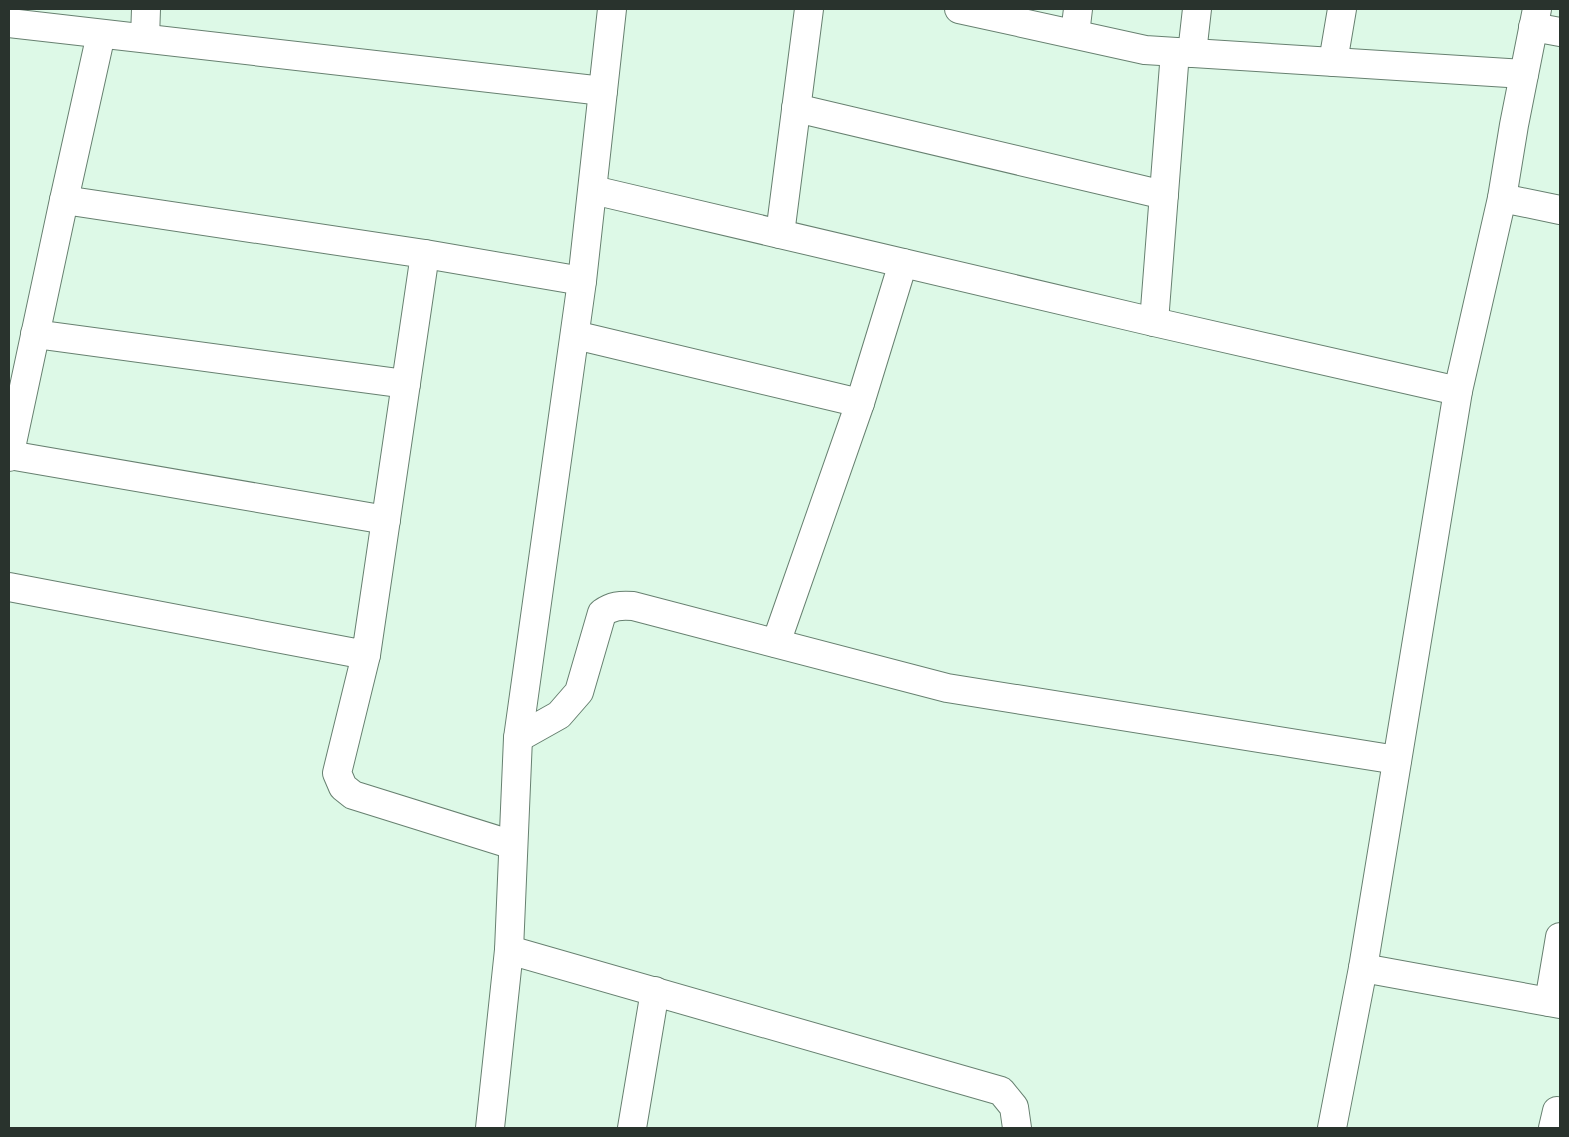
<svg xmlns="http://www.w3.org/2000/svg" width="1569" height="1137" viewBox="0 0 1569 1137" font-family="Rubik,sans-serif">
  <rect width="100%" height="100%" fill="#ddf9e7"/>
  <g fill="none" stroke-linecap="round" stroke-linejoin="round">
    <defs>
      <g id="minor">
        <path d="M959 9 1145 50 1524 74"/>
        <path d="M9 23 603 91"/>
        <path d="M1533 27 1560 32"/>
        <path d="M1075 34 1078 9"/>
        <path d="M145 38 146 9"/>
        <path d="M1192 53 1197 9"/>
        <path d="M1333 62 1342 9"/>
        <path d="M796 108 1164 195"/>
        <path d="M593 190 1154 322 1458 391"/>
        <path d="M1502 198 1560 210"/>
        <path d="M780 234 809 9"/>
        <path d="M425 254 582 281"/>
        <path d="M1154 322 1175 52"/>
        <path d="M35 334 406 384"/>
        <path d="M575 335 860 403"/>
        <path d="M9 455 386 520"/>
        <path d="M9 457 64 200"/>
        <path d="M9 587 366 655 425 254 64 200 101 34"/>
        <path d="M776 643 860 403 903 263"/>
        <path d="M366 655 337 773 343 787 353 795 513 845"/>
        <path d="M518 738 559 715 579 692 602 613C612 606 620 605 633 606L947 688 1397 760"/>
        <path d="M509 950 1001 1091 1014 1107 1017 1128"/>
        <path d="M1363 968 1560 1004"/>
        <path d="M1549 1002 1560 937"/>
        <path d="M490 1128 509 950 518 738 582 281 612 9"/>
        <path d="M632 1128 655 991"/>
        <path d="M1332 1128 1363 968 1458 391 1502 198 1514 125 1537 9"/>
        <path d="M1553 1128 1557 1111"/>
      </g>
    </defs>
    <!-- minor casing -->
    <use href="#minor" stroke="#678070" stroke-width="30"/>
    <!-- minor -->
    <use href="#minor" stroke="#fff" stroke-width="28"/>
  </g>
  <!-- border -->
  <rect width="1569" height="1137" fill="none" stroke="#29332d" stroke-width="20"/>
</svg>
